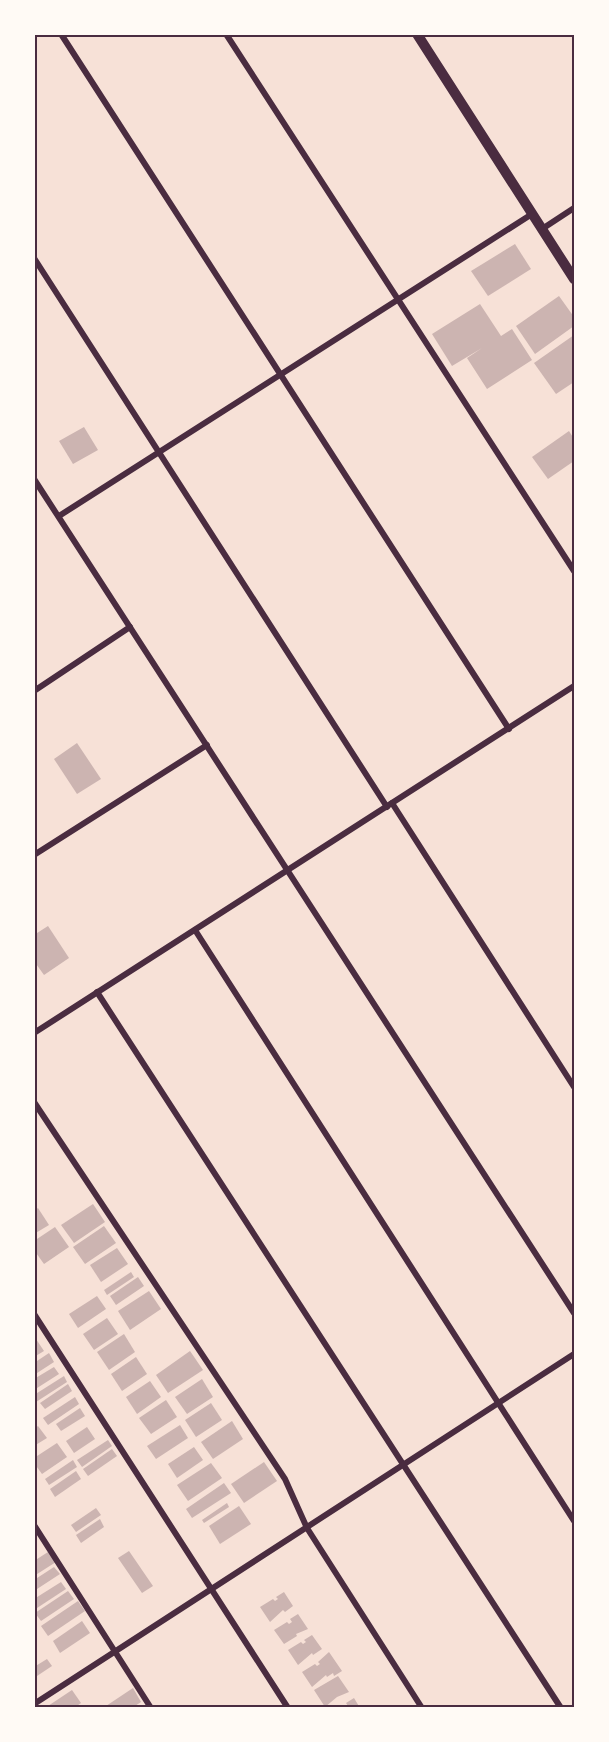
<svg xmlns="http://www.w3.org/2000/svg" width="609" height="1742" viewBox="0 0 609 1742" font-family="Georgia,serif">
  <rect width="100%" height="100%" fill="#f7e1d7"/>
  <!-- building -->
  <g fill="#ccb4b1">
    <path d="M515 244 531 269 488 296 471 271Z"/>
    <path d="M559 296 574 317V326L535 354 516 326Z"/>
    <path d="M480 304 501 336 512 329 532 360 487 389 467 358 482 348 452 366 432 334Z"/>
    <path d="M574 335V382L556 394 534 363Z"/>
    <path d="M84 427 98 450 73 464 59 441Z"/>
    <path d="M569 431 574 439V461L548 479 532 457Z"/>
    <path d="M77 743 101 779 77 794 54 759Z"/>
    <path d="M48 926 69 958 44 975 34 961V935Z"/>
    <path d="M93 1204 105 1222 74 1243 61 1225Z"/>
    <path d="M38 1208 49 1225 34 1234V1211Z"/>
    <path d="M104 1226 116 1243 85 1264 73 1247Z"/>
    <path d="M55 1227 69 1247 44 1264 34 1250V1241Z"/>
    <path d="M117 1248 128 1264 101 1282 90 1265Z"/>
    <path d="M131 1272 134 1277 107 1295 104 1290Z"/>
    <path d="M138 1277 144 1286 116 1305 110 1296Z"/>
    <path d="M149 1291 161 1309 130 1330 118 1311Z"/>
    <path d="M97 1296 106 1309 78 1328 69 1314Z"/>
    <path d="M107 1318 118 1334 94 1350 83 1334Z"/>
    <path d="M124 1334 135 1352 109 1370 97 1352Z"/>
    <path d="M34 1336 44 1351 34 1357Z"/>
    <path d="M190 1351 203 1370 168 1393 156 1375Z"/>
    <path d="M49 1353 54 1362 34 1375V1363Z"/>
    <path d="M136 1357 147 1374 122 1391 111 1374Z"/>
    <path d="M54 1367 59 1374 34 1390V1379Z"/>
    <path d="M64 1376 67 1382 36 1402 34 1395Z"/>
    <path d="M202 1379 213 1397 187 1414 175 1397Z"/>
    <path d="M150 1381 161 1397 137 1414 126 1397Z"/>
    <path d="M68 1384 72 1391 45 1409 40 1403Z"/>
    <path d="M75 1397 79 1404 48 1425 43 1418Z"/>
    <path d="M166 1400 177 1417 151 1434 139 1418Z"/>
    <path d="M211 1403 222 1420 196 1437 185 1420Z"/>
    <path d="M80 1408 85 1416 61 1431 56 1424Z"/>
    <path d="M232 1421 243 1439 213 1459 201 1442Z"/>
    <path d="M180 1425 188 1438 156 1459 147 1446Z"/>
    <path d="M38 1426 47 1438 34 1446V1429Z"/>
    <path d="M87 1427 95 1439 74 1453 66 1441Z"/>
    <path d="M108 1440 112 1446 82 1467 77 1460Z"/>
    <path d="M57 1443 67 1457 42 1474 34 1463V1458Z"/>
    <path d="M194 1447 203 1460 177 1478 168 1464Z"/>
    <path d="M112 1449 117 1456 88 1476 83 1469Z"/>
    <path d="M73 1460 77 1467 49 1485 45 1479Z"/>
    <path d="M264 1462 277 1481 244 1503 231 1484Z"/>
    <path d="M211 1463 222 1478 188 1501 177 1485Z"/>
    <path d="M76 1471 81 1479 55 1497 50 1489Z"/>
    <path d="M224 1483 231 1493 192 1518 186 1509Z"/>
    <path d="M227 1503 229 1507 204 1523 202 1520Z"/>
    <path d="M239 1506 251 1524 220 1544 209 1526Z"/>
    <path d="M96 1508 101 1515 76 1532 71 1525Z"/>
    <path d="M100 1519 104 1527 81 1543 76 1535Z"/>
    <path d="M129 1551 153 1586 142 1593 118 1558Z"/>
    <path d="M48 1552 56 1562 34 1576V1561Z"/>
    <path d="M54 1567 60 1574 34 1591V1580Z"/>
    <path d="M61 1582 66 1589 34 1610V1599Z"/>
    <path d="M68 1591 74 1599 41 1621 35 1613Z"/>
    <path d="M284 1592 293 1606 285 1612 283 1610 270 1622 260 1607 273 1599 275 1601 278 1599 276 1597Z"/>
    <path d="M78 1601 85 1611 48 1636 41 1626Z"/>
    <path d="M298 1614 308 1629 296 1634 297 1636 284 1644 274 1630 287 1622 289 1624 292 1622 290 1619Z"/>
    <path d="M82 1621 90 1633 60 1653 53 1641Z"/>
    <path d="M312 1635 322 1649 313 1655 312 1653 298 1665 288 1650 301 1642 303 1644 306 1642 304 1640Z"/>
    <path d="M329 1652 342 1671 334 1676 333 1673 327 1677 326 1675 312 1687 302 1672 315 1664 317 1666 320 1664 318 1662Z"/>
    <path d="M47 1659 52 1666 34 1678V1667Z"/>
    <path d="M338 1676 349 1692 337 1697 325 1707 314 1690Z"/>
    <path d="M133 1688 141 1702 132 1708H103Z"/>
    <path d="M72 1690 81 1703 74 1708H45Z"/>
    <path d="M354 1698 360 1708H339L343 1705 345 1707 348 1706 346 1703Z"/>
  </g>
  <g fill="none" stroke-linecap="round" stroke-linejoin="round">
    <!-- minor -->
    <g stroke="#4a2c40" stroke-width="6">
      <path d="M61 34 509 729"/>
      <path d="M226 34 574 571"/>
      <path d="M542 229 574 208"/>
      <path d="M34 258 387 807"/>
      <path d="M34 479 574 1313"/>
      <path d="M59 516 532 214"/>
      <path d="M34 691 130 627"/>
      <path d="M392 803 574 1087"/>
      <path d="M34 855 207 745"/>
      <path d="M195 930 574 1521"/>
      <path d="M97 992 561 1708"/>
      <path d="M34 1033 574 686"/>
      <path d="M34 1102 285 1479 307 1528 422 1708"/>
      <path d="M34 1314 288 1708"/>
      <path d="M34 1525 151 1708"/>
      <path d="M34 1704 574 1354"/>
    </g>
    <!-- tertiary -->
    <path stroke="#4a2c40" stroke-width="10" d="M417 34 574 279"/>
  </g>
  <!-- border -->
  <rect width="609" height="1742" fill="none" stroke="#fffaf5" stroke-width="72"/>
  <rect x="36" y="36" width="537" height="1670" fill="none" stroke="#4a2c40" stroke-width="2"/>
</svg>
